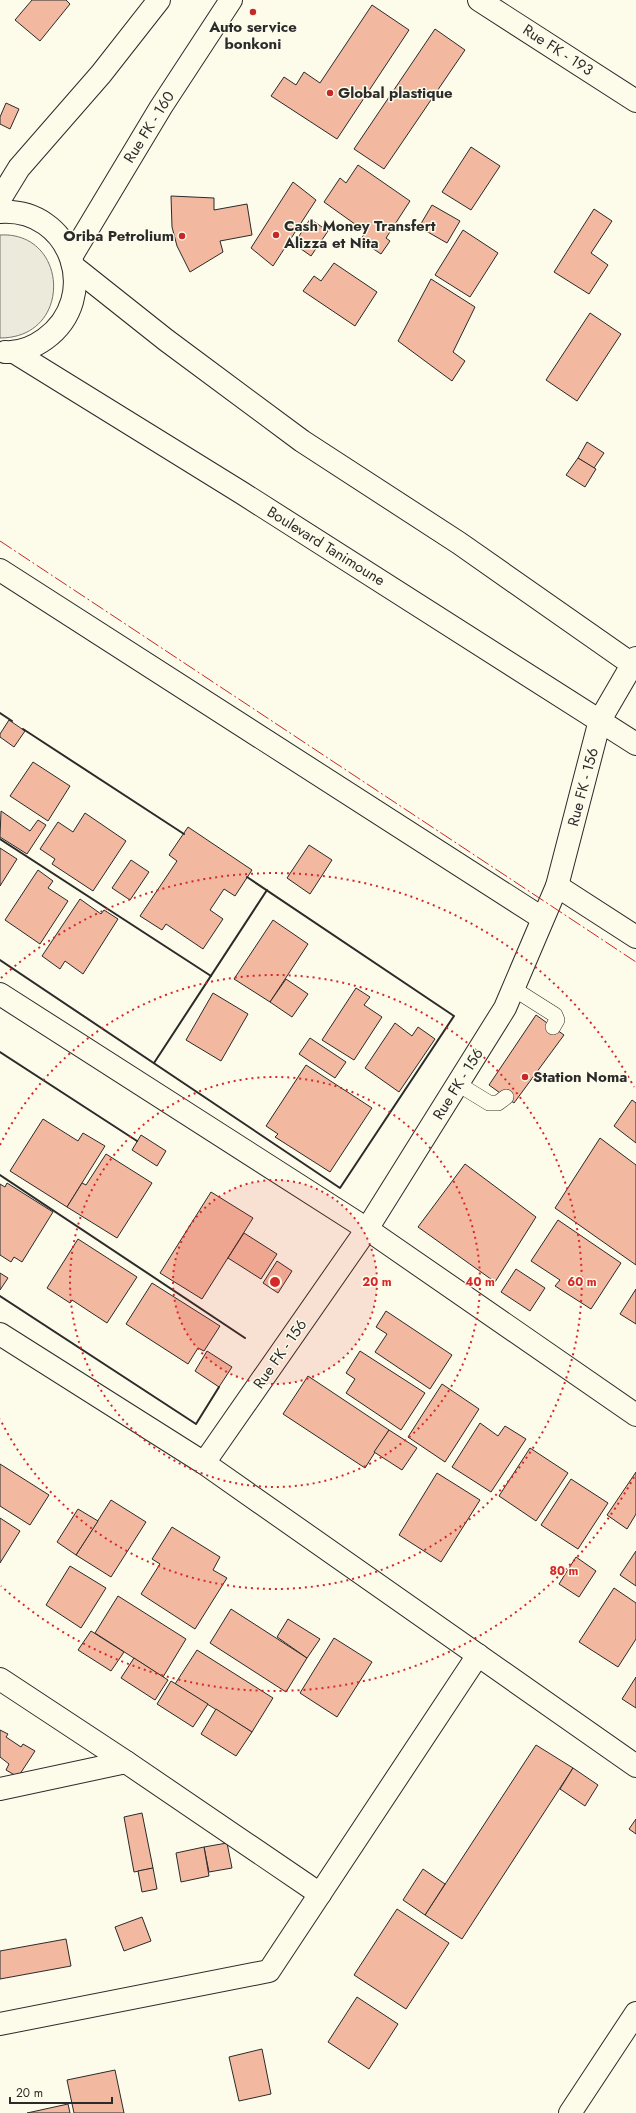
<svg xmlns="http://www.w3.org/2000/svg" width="636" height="2113" viewBox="0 0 636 2113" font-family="Jost,sans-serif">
  <rect width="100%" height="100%" fill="#fdfbea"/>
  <!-- green -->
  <path fill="#ecebdb" stroke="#74746e" d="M0 235C69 231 74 338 0 338Z"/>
  <!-- building -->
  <g fill="#f2b8a0" stroke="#2b2b2b">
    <path d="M32 0H66L70 4 40 41 15 20Z"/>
    <path d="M372 5 409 30 337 139 271 96 284 77 296 85 304 72 320 83Z"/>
    <path d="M435 29 465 50 384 169 354 149Z"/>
    <path d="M6 103 19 109 10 129 0 124V117Z"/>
    <path d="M471 147 500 166 471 210 442 192Z"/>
    <path d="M358 165 410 201 386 238 390 241 381 254 360 240 366 232 324 202 340 178 346 183Z"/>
    <path d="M293 182 316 200 273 266 251 248Z"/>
    <path d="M171 196 214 198V210L247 204 252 235 220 241 223 252 190 272 177 246 172 227Z"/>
    <path d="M432 205 460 221 447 243 419 227Z"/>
    <path d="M594 209 612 221 591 253 608 265 589 294 554 272Z"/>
    <path d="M310 219 328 231 311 256 294 244Z"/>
    <path d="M463 230 498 253 470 297 435 275Z"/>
    <path d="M334 263 377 292 355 326 303 291 314 276 321 281Z"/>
    <path d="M431 279 475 307 453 352 465 361 452 381 398 341Z"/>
    <path d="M590 313 621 334 577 401 546 380Z"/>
    <path d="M587 442 604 453 594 468 578 458Z"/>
    <path d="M578 458 596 469 585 487 566 475Z"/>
    <path d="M9 720 25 731 14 747 0 737V734Z"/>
    <path d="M33 762 70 786 48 821 10 796Z"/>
    <path d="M1 811 30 831 38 820 46 825 27 854 0 837Z"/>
    <path d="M85 813 126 841 93 891 52 864 55 859 40 849 58 822 73 832Z"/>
    <path d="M188 827 252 870 235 896 224 889 210 910 223 919 203 949 166 924 162 930 140 916 177 861 169 855Z"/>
    <path d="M309 845 332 860 310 894 287 878Z"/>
    <path d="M0 848 17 859 0 886Z"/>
    <path d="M131 860 149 872 130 900 112 888Z"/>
    <path d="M38 870 53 881 48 888 68 901 40 944 5 920Z"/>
    <path d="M80 899 101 914 104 910 118 919 83 974 65 961 60 969 42 956Z"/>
    <path d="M273 920 308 944 270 1002 234 979Z"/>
    <path d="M286 979 308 994 292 1017 270 1002Z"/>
    <path d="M356 988 370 997 364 1005 382 1017 354 1060 322 1040Z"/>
    <path d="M213 993 248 1014 221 1061 186 1040Z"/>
    <path d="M536 1015 564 1035 514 1103 489 1085Z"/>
    <path d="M395 1023 412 1036 418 1027 435 1039 399 1092 365 1068Z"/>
    <path d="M310 1038 346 1062 335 1078 299 1054Z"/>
    <path d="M306 1065 372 1108 330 1172 275 1137 278 1134 266 1126Z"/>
    <path d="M632 1100 636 1103V1143L614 1126Z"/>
    <path d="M43 1119 78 1141 83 1133 105 1146 67 1207 10 1171Z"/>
    <path d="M141 1135 166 1151 157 1166 132 1150Z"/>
    <path d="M600 1138 636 1165V1265L555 1208Z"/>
    <path d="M106 1154 152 1183 117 1238 67 1207 82 1183 86 1185Z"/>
    <path d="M465 1164 536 1217 495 1282 418 1227Z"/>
    <path d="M7 1183 53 1212 22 1262 14 1257 11 1262 0 1255V1184L5 1187Z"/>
    <path d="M211 1192 253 1218 202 1299 160 1273Z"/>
    <path d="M558 1220 621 1263 591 1309 555 1286 560 1280 531 1261Z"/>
    <path d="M244 1233 277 1254 261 1279 228 1258Z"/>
    <path d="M78 1239 137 1277 107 1323 72 1300 70 1303 47 1288Z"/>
    <path d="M277 1261 292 1271 278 1293 263 1283Z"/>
    <path d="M516 1269 545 1288 530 1311 501 1292Z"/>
    <path d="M0 1273 8 1278 0 1290Z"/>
    <path d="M152 1283 220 1326 204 1351 198 1348 188 1364 126 1324Z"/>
    <path d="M636 1289V1324L620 1314Z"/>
    <path d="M386 1311 452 1355 430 1389 375 1352 387 1334 376 1327Z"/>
    <path d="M207 1351 232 1367 219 1387 195 1371Z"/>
    <path d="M360 1351 425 1393 401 1430 346 1393 355 1379 346 1373Z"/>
    <path d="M308 1376 389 1430 365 1468 283 1414Z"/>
    <path d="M442 1384 479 1409 445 1462 408 1437Z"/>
    <path d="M480 1423 498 1436 505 1426 526 1439 491 1492 452 1467Z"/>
    <path d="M389 1430 417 1448 402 1470 374 1452Z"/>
    <path d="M530 1448 568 1473 536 1521 499 1496Z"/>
    <path d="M0 1464 49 1495 30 1525 0 1506Z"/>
    <path d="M636 1472V1514L627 1529 607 1515Z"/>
    <path d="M437 1473 480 1500 441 1562 399 1535Z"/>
    <path d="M571 1479 608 1503 578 1549 541 1525Z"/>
    <path d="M111 1500 146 1522 111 1577 76 1555Z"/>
    <path d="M78 1509 98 1521 76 1555 57 1542Z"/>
    <path d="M0 1518 20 1531 0 1563Z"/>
    <path d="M172 1527 220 1557 213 1570 227 1578 195 1629 141 1594 160 1564 152 1559Z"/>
    <path d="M636 1551V1586L620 1575Z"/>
    <path d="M576 1557 596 1571 579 1597 559 1584Z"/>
    <path d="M70 1566 106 1588 81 1628 46 1605Z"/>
    <path d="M614 1588 636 1603V1639L618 1667 579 1642Z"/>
    <path d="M118 1596 186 1639 163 1677 95 1633Z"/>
    <path d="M231 1609 307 1658 286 1692 210 1643Z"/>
    <path d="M288 1619 320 1639 307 1658 277 1637Z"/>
    <path d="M91 1631 124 1652 111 1671 78 1650Z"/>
    <path d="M334 1638 372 1662 337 1717 300 1693Z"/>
    <path d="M197 1650 273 1698 252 1732 175 1684Z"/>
    <path d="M134 1658 168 1680 155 1700 121 1678Z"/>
    <path d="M636 1677V1708L622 1699Z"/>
    <path d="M171 1681 208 1704 193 1727 157 1704Z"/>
    <path d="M216 1709 252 1732 236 1756 201 1734Z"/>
    <path d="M0 1730 8 1734 6 1737 21 1747 23 1744 35 1751 18 1777 6 1770 9 1764 0 1757Z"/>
    <path d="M536 1745 573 1768 462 1939 425 1915Z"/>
    <path d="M573 1768 598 1785 585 1806 560 1789Z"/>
    <path d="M142 1813 153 1868 134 1872 124 1817Z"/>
    <path d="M636 1819V1834L629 1829Z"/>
    <path d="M227 1843 232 1868 209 1872 204 1847Z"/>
    <path d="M204 1847 209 1876 181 1882 176 1853Z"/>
    <path d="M153 1868 157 1889 142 1892 138 1871Z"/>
    <path d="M423 1869 445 1884 425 1915 403 1900Z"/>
    <path d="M397 1909 449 1943 406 2009 354 1975Z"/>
    <path d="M142 1917 151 1941 124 1951 115 1927Z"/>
    <path d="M66 1939 71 1966 0 1979V1951Z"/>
    <path d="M357 1997 398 2024 369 2069 328 2042Z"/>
    <path d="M262 2049 271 2094 239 2101 229 2057Z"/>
    <path d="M115 2070 124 2113H74L67 2080Z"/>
    <path d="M68 2104 70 2113H27Z"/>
  </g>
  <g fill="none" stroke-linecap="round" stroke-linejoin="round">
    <defs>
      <g id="service">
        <path d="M514 989 555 1015 557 1020 553 1027"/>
        <path d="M458 1084 489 1103H498L506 1097"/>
      </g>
      <g id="minor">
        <path d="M479 0 636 101"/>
        <path d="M0 570 542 918"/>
        <path d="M557 886 636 937"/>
        <path d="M0 994 367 1229 636 1415"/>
        <path d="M0 1334 204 1463 636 1766"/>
        <path d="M204 1463 367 1229 505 1008 557 886 600 720 636 658"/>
        <path d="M0 1679 126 1762 320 1894"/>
        <path d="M0 1789 126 1762"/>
        <path d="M0 2024 269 1971 478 1655"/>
        <path d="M570 2113 636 2013"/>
      </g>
      <g id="secondary">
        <path d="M0 199 19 168 101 74 159 0"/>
        <path d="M71 257 161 107 231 0"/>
      </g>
      <g id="primary">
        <path d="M0 212C72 207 102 298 45 339 34 347 19 353 5 352"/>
        <path d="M74 267 166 340 302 441 459 543 636 667"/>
        <path d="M14 352 242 493 636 744"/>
      </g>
    </defs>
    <!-- service casing -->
    <use href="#service" stroke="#2b2b2b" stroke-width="16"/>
    <!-- minor casing -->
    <use href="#minor" stroke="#2b2b2b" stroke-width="24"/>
    <!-- secondary casing -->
    <use href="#secondary" stroke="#2b2b2b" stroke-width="24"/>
    <!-- primary casing -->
    <use href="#primary" stroke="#2b2b2b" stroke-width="24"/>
    <!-- service -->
    <use href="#service" stroke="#fdfbea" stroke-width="15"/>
    <!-- minor -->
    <use href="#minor" stroke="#fdfbea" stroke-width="22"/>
    <!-- secondary -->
    <use href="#secondary" stroke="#fdfbea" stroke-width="22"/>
    <!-- primary -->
    <use href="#primary" stroke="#fdfbea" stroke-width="22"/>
    <!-- wall -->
    <g stroke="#2b2b2b" stroke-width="2">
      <path d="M0 713 12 721"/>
      <path d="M23 729 184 834"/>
      <path d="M0 839 211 976"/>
      <path d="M0 960 340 1188 454 1016 247 877"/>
      <path d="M0 1052 137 1141"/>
      <path d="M154 1063 267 890"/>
      <path d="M0 1175 245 1338"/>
      <path d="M0 1296 196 1424 219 1387"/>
    </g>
    <!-- power -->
    <path stroke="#c62828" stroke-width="1" stroke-dasharray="14 3 2 3" stroke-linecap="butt" d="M0 541 636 962"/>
  </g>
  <!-- distance rings -->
  <circle cx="275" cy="1282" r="102" fill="#d62828" fill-opacity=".12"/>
  <g fill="none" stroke="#d62828" stroke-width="2" stroke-dasharray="2 4">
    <circle cx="275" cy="1282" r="102"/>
    <circle cx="275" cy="1282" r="205"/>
    <path d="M0 1145A307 307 0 1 1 0 1419"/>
    <path d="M634 1477A409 409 0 0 1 1 1586M1 978A409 409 0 0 1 634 1087"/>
  </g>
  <!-- markers -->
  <g fill="#c62828" stroke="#fdfbea" stroke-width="1.5">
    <circle cx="253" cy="12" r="4"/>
    <circle cx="330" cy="93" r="4"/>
    <circle cx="276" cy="235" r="4"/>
    <circle cx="182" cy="236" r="4"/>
    <circle cx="525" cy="1077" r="4"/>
  </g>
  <g text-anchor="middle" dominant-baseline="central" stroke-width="3" stroke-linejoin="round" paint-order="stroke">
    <!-- poi labels -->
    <g font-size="15" font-weight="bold" fill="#2b2b2b" stroke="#fdfbea" text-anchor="start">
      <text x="253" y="27" text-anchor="middle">Auto service<tspan x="253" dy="17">bonkoni</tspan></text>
      <text x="338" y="93">Global plastique</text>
      <text x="284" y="226">Cash Money Transfert<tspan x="284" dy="17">Alizza et Nita</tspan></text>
      <text x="174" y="236" text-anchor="end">Oriba Petrolium</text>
      <text x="533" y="1077">Station Noma</text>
    </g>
    <!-- street labels -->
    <g font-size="15" fill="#2b2b2b" stroke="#fdfbea">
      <text transform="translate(558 50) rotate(33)">Rue FK - 193</text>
      <text transform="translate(149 127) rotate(-58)">Rue FK - 160</text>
      <text transform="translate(326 546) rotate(32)">Boulevard Tanimoune</text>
      <text transform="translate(583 787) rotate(-75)">Rue FK - 156</text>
      <text transform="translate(458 1084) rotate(-58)">Rue FK - 156</text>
      <text transform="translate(280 1354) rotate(-55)">Rue FK - 156</text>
    </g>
  </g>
  <circle cx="275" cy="1282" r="6" fill="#d62828" stroke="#fdfbea" stroke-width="2"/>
  <g font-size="12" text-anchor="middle" font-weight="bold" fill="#d62828" stroke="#fdfbea" stroke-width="3" stroke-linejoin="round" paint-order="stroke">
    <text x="377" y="1286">20 m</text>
    <text x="480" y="1286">40 m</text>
    <text x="582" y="1286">60 m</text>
    <text x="564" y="1575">80 m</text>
  </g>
  <!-- scale -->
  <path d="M10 2097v6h102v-6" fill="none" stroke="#2b2b2b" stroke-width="2"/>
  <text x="16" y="2097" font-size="12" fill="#2b2b2b" stroke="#fdfbea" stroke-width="3" paint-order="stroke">20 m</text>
</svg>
